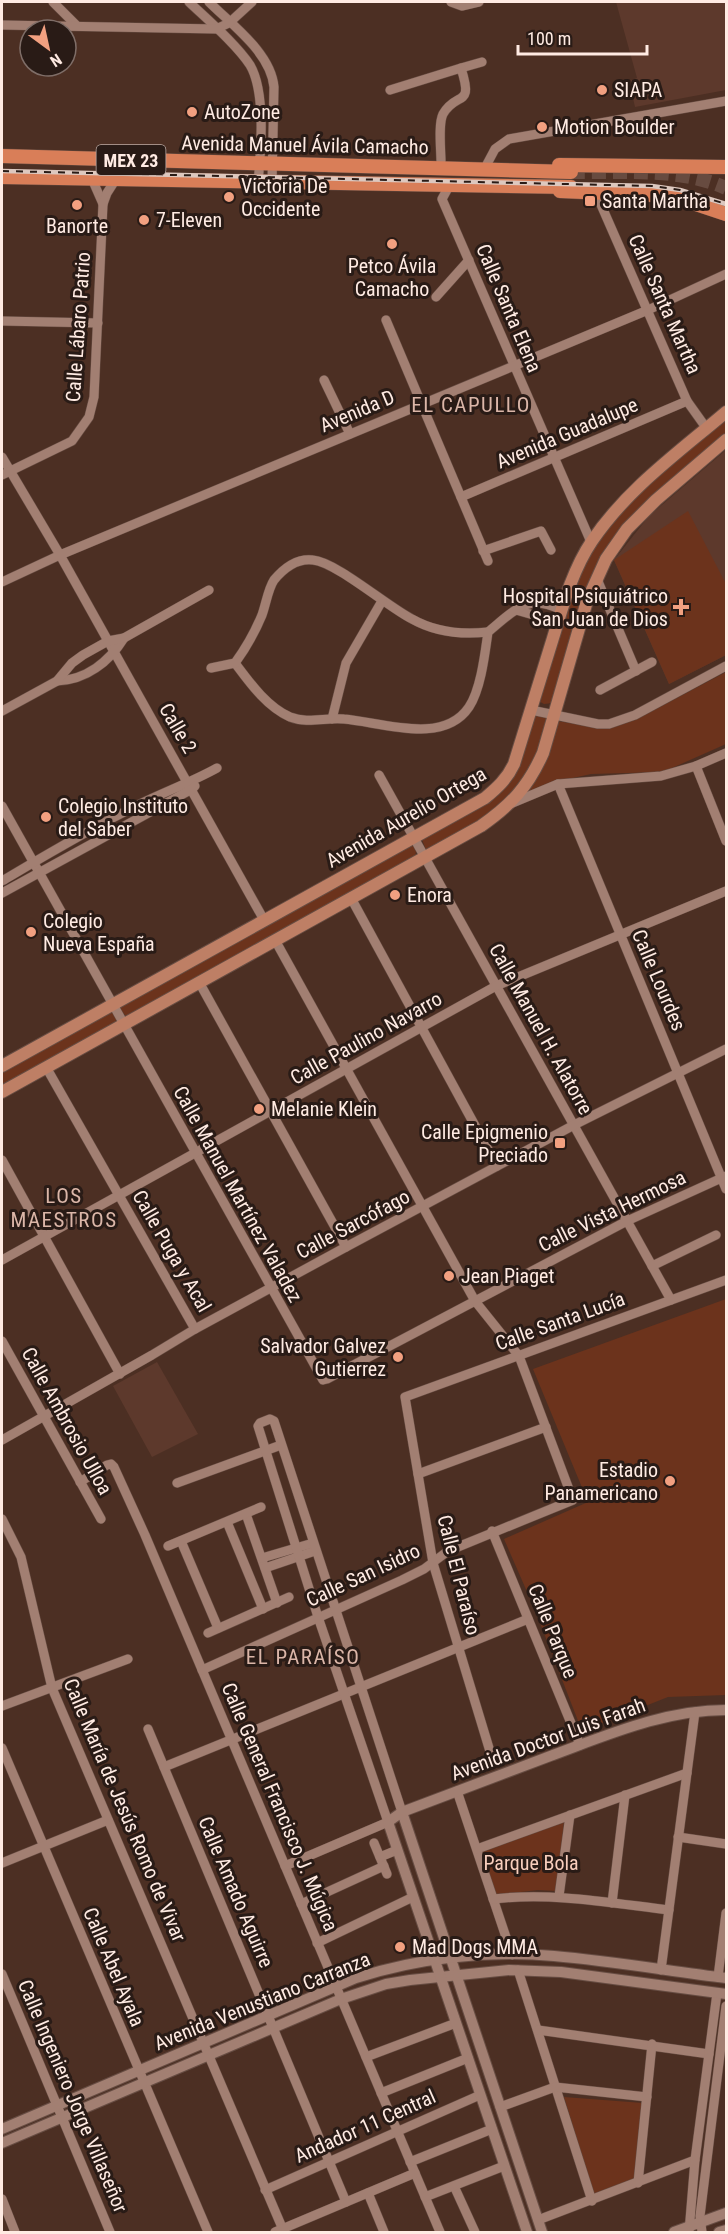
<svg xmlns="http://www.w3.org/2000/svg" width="728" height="2234" viewBox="0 0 728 2234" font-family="'Roboto Condensed',sans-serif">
  <rect width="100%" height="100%" fill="#4c2f23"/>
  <!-- built -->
  <g fill="#5d392c">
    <path d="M616 2H726V90L635 107 629 81 637 78Z"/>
    <path d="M726 450V655L669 684 614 560 649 516Z"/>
    <path d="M157 1362 198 1434 152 1457 113 1386Z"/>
  </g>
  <!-- green -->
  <g fill="#6c331c">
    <path d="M726 415V436L605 556 553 703 544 704 537 700 579 571 618 511Z"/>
    <path d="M688 511 726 584V655L669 684 614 560Z"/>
    <path d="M726 672V744L663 772 591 774 550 783 524 794 556 721 600 727 620 725 637 719Z"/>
    <path d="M531 712 547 717C540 743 533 772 516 793 496 818 454 836 426 850L420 834 507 779Z"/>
    <path d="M412 842 416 851 415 858 129 1015H125L120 1009 118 1002Z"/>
    <path d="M111 1006C116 1013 118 1018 114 1025L2 1087V1067Z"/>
    <path d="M726 1299V1695L668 1697 582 1731 535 1610 504 1539 588 1502 533 1369Z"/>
    <path d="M564 1821 557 1891 538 1890 495 1895 482 1852Z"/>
    <path d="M564 2097 643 2103 635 2182 595 2198Z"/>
  </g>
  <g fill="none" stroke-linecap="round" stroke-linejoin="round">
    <!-- primary-tunnel -->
    <path stroke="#674b40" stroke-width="14" stroke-dasharray="14 7" stroke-linecap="butt" d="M571 172C622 173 679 167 726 188"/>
    <defs>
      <g id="minor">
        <path d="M53 2 76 25"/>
        <path d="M189 2C208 20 236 44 250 65 266 92 261 151 258 183"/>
        <path d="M209 2C232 25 271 53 274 87L272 183"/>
        <path d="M451 2 462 6 479 2"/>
        <path d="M2 25 216 29 229 23 252 2"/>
        <path d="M461 68 482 62"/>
        <path d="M390 90 461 68C474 109 457 90 443 114 438 124 441 150 441 162"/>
        <path d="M487 164 495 149 509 139 726 101"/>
        <path d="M92 179 103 204"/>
        <path d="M448 188 442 199 591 542"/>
        <path d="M595 191 687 401 707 429"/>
        <path d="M436 297 469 260"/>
        <path d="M386 320 488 561"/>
        <path d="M2 321 98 323"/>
        <path d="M324 380 350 434"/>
        <path d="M2 457 60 555 264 920"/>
        <path d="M2 475 72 441 89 417 94 397 103 204 107 193 116 179"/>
        <path d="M461 497 687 401"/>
        <path d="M483 551 541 531 551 550"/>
        <path d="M597 579 636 671"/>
        <path d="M2 582 60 555 648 310 726 274"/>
        <path d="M516 610 558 622"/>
        <path d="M235 663C250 683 267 707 290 717 308 724 326 717 344 719 381 722 443 746 469 707 481 689 485 653 488 632 502 621 519 602 538 603 546 603 555 607 562 610"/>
        <path d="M211 668 235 663C246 648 255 632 262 615 266 604 268 589 274 580 284 568 297 558 313 560 336 562 388 607 412 619 435 632 461 635 488 632"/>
        <path d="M57 681C86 680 109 662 124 638"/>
        <path d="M600 690 652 662"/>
        <path d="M531 710 598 724H609L635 715 726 666"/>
        <path d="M2 711 57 681 72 663 83 655 108 641 124 638 209 590"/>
        <path d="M332 719 346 663 382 601"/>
        <path d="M696 766 726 841"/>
        <path d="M379 775 671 1300"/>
        <path d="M558 784 726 1189"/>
        <path d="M510 804 558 784 661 776 696 766 726 753"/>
        <path d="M2 806 323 1380 327 1379 627 1221 726 1176"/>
        <path d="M2 881C46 855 91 828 138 805 164 792 192 782 217 768"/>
        <path d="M2 893 192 789 195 786"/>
        <path d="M351 898 497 1166"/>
        <path d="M199 982 346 1247"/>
        <path d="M46 1067 195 1329"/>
        <path d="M2 1160 120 1374"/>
        <path d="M2 1260 496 986 726 891"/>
        <path d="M652 1266 716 1235"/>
        <path d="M2 1341 101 1519"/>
        <path d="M2 1440 152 1355 195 1329 346 1247 574 1125 726 1049"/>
        <path d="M418 1474 546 1427"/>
        <path d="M80 1482 107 1465 111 1464 114 1467 145 1535 440 2232"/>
        <path d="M177 1483 281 1445"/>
        <path d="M246 1514 277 1603"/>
        <path d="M2 1519 21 1557 52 1688 284 2232"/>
        <path d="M227 1522 263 1609"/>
        <path d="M492 1531 580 1745"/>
        <path d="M181 1541 218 1628"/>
        <path d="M168 1546 261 1507"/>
        <path d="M262 1558 313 1543"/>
        <path d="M265 1568 315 1551"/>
        <path d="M208 1633 289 1597"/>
        <path d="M202 1670 402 1580 424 1569 448 1551 573 1500 519 1356 475 1301 275 940"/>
        <path d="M2 1706 128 1659"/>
        <path d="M148 1729 346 2202"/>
        <path d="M2 1748 208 2232"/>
        <path d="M492 1758 433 1563 405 1397 726 1280"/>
        <path d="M164 1767 528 1619"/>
        <path d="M457 1791 512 1955"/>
        <path d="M678 1837 726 1844"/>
        <path d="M374 1843 387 1874"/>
        <path d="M477 1849 687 1773"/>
        <path d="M380 1857 397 1850"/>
        <path d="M2 1863 108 1820"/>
        <path d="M285 1866 388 1822 318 1617 258 1426 260 1423 270 1419 274 1421 402 1812"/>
        <path d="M559 1896 570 1815"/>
        <path d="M493 1899C553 1892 610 1903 669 1910"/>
        <path d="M612 1903 625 1795"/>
        <path d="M301 1904 384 1866"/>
        <path d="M317 1943 413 1897"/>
        <path d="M518 1970 592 2201"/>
        <path d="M661 1970 695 1712"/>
        <path d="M2 1974 110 2232"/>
        <path d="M718 1977 726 1913"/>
        <path d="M538 2030 709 2054"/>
        <path d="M366 2057 456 2023"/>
        <path d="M381 2093 468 2058"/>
        <path d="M500 2107 555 2087 647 2097"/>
        <path d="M410 2162 492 2129"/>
        <path d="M638 2183 652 2044"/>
        <path d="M454 2186 475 2232"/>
        <path d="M265 2190 480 2095"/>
        <path d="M368 2193 384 2232"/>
        <path d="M425 2197 504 2166"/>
        <path d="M2 2199 15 2232"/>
        <path d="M538 2220 695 2160"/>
        <path d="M275 2232 415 2173"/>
        <path d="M689 2232 695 2160 717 1993"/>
        <path d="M702 2232 700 2216 726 2006"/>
      </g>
      <g id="tertiary">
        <path d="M402 1812 542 2232"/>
        <path d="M2 2129 356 1978C418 1958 489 1950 554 1956 612 1961 669 1971 726 1978"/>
        <path d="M2 2143 341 1999 386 1984 410 1980 509 1970 561 1972 726 1994"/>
        <path d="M527 2232 388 1822 402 1812C453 1793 503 1774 553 1755 610 1734 665 1710 726 1710"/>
        <path d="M674 2232 726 2213"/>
        <path d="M719 2232 726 2230"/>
      </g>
      <g id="secondary">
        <path d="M2 1066 485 798C497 788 507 779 514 764 527 722 540 680 553 638 563 605 573 569 592 541 627 489 679 452 726 412"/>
        <path d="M2 1092 481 826C511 805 528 787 543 753L587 601 606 559 627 529 656 500 726 440"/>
      </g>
      <g id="primary">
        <path d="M2 156 571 172"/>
        <path d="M559 165 726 167"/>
        <path d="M2 177 571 187"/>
        <path d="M560 191 654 195 681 199 726 214"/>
      </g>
    </defs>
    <!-- minor casing -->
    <use href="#minor" stroke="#674d43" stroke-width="10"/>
    <!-- tertiary casing -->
    <use href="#tertiary" stroke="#674d43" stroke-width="12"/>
    <!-- secondary casing -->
    <use href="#secondary" stroke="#674d43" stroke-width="14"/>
    <!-- primary casing -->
    <use href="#primary" stroke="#674d43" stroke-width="15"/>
    <!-- minor -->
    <use href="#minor" stroke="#a27f72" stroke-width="9"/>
    <!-- tertiary -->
    <use href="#tertiary" stroke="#a27f72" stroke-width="10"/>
    <!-- secondary -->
    <use href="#secondary" stroke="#be7f65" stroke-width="12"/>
    <!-- primary -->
    <use href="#primary" stroke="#d97e58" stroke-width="14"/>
    <defs>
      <path id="rail" d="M2 171 652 186 680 190 726 204"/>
    </defs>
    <!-- rail casing -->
    <use href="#rail" stroke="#ddc8bf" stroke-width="4.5"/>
    <!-- rail -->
    <use href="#rail" stroke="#291b16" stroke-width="2" stroke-dasharray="7" stroke-linecap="butt"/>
  </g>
  <!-- markers -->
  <g fill="#f2a080" stroke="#291b16" stroke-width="2">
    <circle cx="602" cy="90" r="6"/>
    <circle cx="192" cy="112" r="6"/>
    <circle cx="542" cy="127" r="6"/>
    <circle cx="229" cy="197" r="6"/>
    <rect x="584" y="195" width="12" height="12" rx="3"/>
    <circle cx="77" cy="205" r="6"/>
    <circle cx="144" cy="220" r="6"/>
    <circle cx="392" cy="244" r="6"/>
    <path d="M678 598h6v6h6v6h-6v6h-6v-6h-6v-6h6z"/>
    <circle cx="46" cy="817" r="6"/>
    <circle cx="395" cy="895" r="6"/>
    <circle cx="31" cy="932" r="6"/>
    <circle cx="259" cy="1109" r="6"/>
    <rect x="554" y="1137" width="12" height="12" rx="3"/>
    <circle cx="449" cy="1276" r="6"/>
    <circle cx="398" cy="1357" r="6"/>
    <circle cx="670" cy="1481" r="6"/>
    <circle cx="400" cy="1947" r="6"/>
  </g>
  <g text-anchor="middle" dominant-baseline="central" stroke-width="6" stroke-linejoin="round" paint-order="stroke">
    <!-- shield labels -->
    <rect fill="#291b16" stroke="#bfada6" stroke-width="1.5" x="96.5" y="145" width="69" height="30" rx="4.5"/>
    <g font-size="18" font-weight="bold" fill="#ffebe3">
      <text x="131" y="160">MEX 23</text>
    </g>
    <!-- poi labels -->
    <g font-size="20" fill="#ffebe3" stroke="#291b16" text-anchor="start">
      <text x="614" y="90">SIAPA</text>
      <text x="204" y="112">AutoZone</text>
      <text x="554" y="127">Motion Boulder</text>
      <text x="241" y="186">Victoria De<tspan x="241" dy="23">Occidente</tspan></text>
      <text x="602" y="201">Santa Martha</text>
      <text x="156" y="220">7-Eleven</text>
      <text x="77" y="226" text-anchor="middle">Banorte</text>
      <text x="392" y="266" text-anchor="middle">Petco Ávila<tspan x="392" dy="23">Camacho</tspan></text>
      <text x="668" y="596" text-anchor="end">Hospital Psiquiátrico<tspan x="668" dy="23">San Juan de Dios</tspan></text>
      <text x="58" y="806">Colegio Instituto<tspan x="58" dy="23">del Saber</tspan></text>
      <text x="407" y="895">Enora</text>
      <text x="43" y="921">Colegio<tspan x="43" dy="23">Nueva España</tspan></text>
      <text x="271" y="1109">Melanie Klein</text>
      <text x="548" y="1132" text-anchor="end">Calle Epigmenio<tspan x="548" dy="23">Preciado</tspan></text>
      <text x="461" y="1276">Jean Piaget</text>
      <text x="386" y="1346" text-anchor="end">Salvador Galvez<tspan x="386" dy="23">Gutierrez</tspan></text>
      <text x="658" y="1470" text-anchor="end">Estadio<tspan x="658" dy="23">Panamericano</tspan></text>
      <text x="412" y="1947">Mad Dogs MMA</text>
    </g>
    <!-- street labels -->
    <g font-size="20" fill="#ffebe3" stroke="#291b16">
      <text transform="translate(305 145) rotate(1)">Avenida Manuel Ávila Camacho</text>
      <text transform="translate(665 304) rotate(66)">Calle Santa Martha</text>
      <text transform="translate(509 308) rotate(67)">Calle Santa Elena</text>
      <text transform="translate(78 327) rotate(-86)">Calle Lábaro Patrio</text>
      <text transform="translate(357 411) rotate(-23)">Avenida D</text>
      <text transform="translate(567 433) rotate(-23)">Avenida Guadalupe</text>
      <text transform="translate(178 728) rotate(60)">Calle 2</text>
      <text transform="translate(406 817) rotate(-30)">Avenida Aurelio Ortega</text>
      <text transform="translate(659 980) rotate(67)">Calle Lourdes</text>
      <text transform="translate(541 1029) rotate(61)">Calle Manuel H. Alatorre</text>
      <text transform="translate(366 1038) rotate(-29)">Calle Paulino Navarro</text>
      <text transform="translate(238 1194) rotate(61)">Calle Manuel Martínez Valadez</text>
      <text transform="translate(612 1211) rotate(-26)">Calle Vista Hermosa</text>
      <text transform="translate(353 1224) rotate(-28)">Calle Sarcófago</text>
      <text transform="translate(172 1251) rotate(60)">Calle Puga y Acal</text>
      <text transform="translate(560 1321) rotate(-20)">Calle Santa Lucía</text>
      <text transform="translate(67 1421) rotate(61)">Calle Ambrosio Ulloa</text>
      <text transform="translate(363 1575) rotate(-25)">Calle San Isidro</text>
      <text transform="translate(459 1575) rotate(76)">Calle El Paraíso</text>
      <text transform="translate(553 1631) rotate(68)">Calle Parque</text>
      <text transform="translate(548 1739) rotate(-20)">Avenida Doctor Luis Farah</text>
      <text transform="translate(280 1807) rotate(67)">Calle General Francisco J. Múgica</text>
      <text transform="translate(125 1810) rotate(67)">Calle María de Jesús Romo de Vivar</text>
      <text transform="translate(236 1892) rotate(67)">Calle Amado Aguirre</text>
      <text transform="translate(114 1967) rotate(67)">Calle Abel Ayala</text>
      <text transform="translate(262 2001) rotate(-22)">Avenida Venustiano Carranza</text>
      <text transform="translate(73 2096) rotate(67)">Calle Ingeniero Jorge Villaseñor</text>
      <text transform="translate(365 2126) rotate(-24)">Andador 11 Central</text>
    </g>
    <!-- park labels -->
    <g font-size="20" fill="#f8cebd" stroke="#291b16">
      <text x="531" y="1863">Parque Bola</text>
    </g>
    <!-- neighbourhood labels -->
    <g font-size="21" letter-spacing="1.5" fill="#dbb6a8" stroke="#291b16">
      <text x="471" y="405">EL CAPULLO</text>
      <text x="64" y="1196">LOS<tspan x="64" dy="24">MAESTROS</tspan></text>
      <text x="303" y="1657">EL PARAÍSO</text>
    </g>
  </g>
  <!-- border -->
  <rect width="728" height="2234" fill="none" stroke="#ffebe3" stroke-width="6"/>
  <!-- north arrow -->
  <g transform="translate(48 48) rotate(147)"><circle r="28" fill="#291b16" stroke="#7f6e68" stroke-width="1.5"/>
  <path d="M0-4.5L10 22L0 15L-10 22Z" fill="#f2a080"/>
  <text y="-9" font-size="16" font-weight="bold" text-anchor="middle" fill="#ffebe3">N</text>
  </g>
  <!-- scale -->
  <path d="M518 45v9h129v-9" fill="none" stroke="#ffebe3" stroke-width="3"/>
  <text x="527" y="45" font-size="18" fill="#ffebe3" stroke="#291b16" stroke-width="4.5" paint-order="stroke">100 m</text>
</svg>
